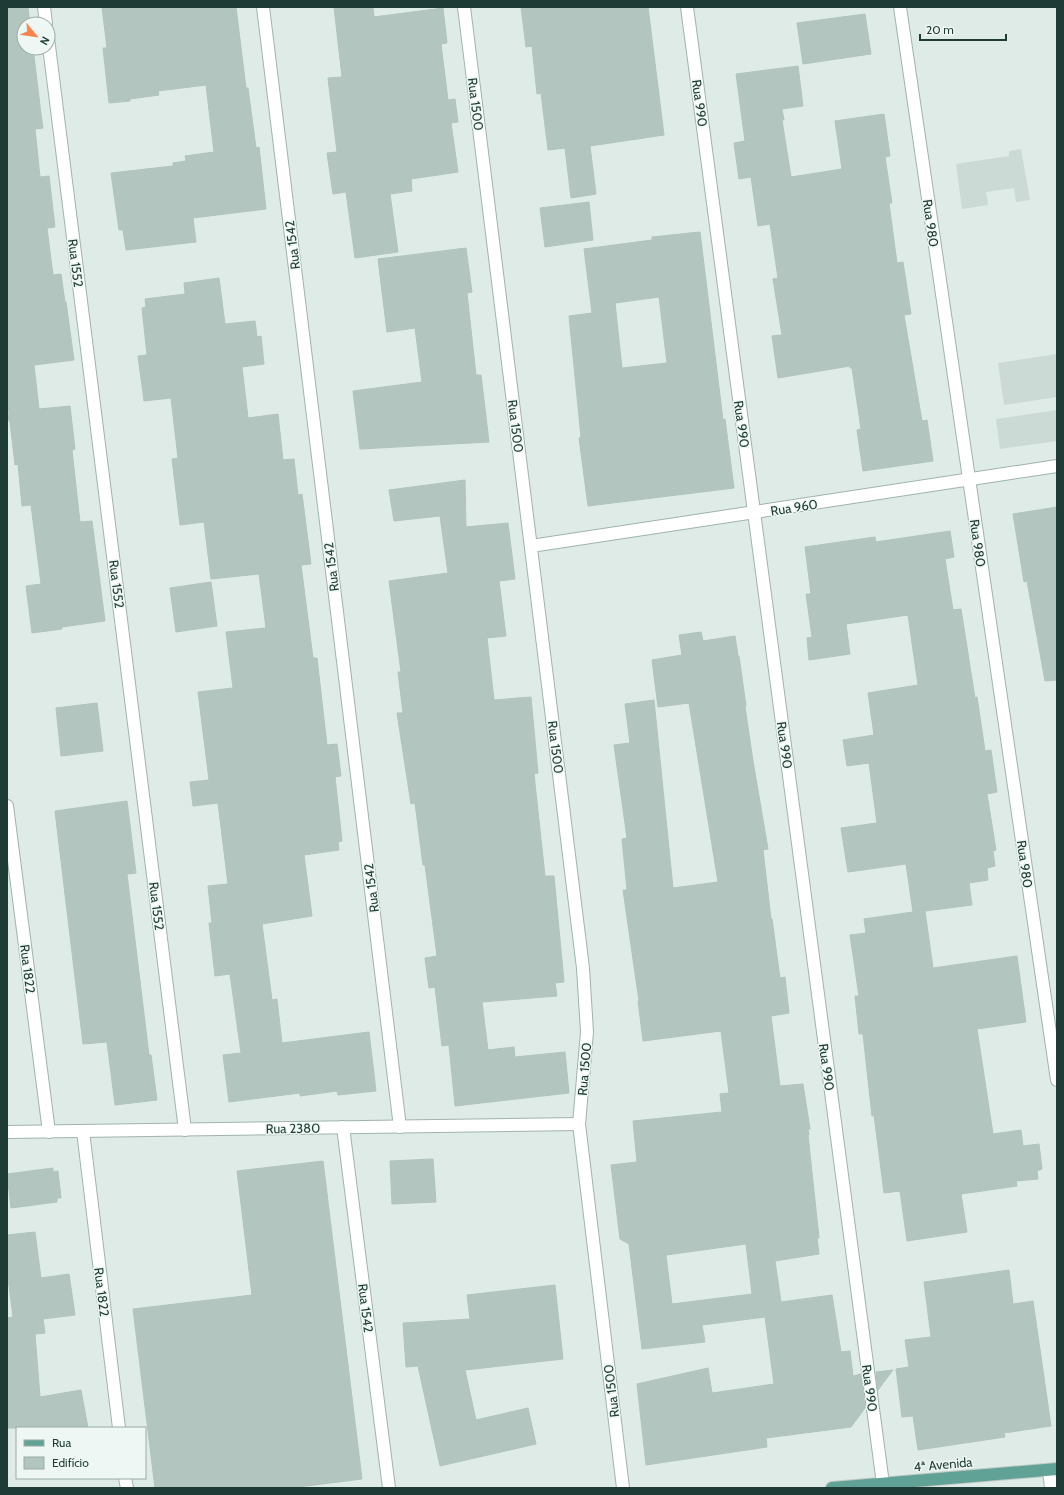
<svg xmlns="http://www.w3.org/2000/svg" width="1064" height="1495" viewBox="0 0 1064 1495" font-family="Cabin,sans-serif">
  <rect width="100%" height="100%" fill="#deebe6"/>
  <!-- built -->
  <g fill="#ccdad5">
    <path d="M1021 149 1030 200 1016 202 1014 188 986 192 988 205 962 209 956 164 1009 156V151Z"/>
    <path d="M1057 354V397L1004 405 998 363Z"/>
    <path d="M1057 410V441L1000 449 996 419Z"/>
  </g>
  <!-- building -->
  <g fill="#b3c5bf" stroke="#b0c4bd" fill-rule="evenodd">
    <path d="M7 7H28L30 24H24V48H33L41 114 43 128 35 129 40 177 49 176 55 227 47 228 53 275 61 274 65 302H66L74 360 34 365 39 409 70 406 75 449 72 450 80 522 92 521 105 621 62 627V629L32 633 26 586 41 584 31 505 22 506 18 464 15 465 10 422 7 418 9 414 7 390Z"/>
    <path d="M102 7H236L246 88H248L256 148 259 147 266 209 193 218 196 242 126 250 123 230H119L111 173 173 166V163L186 161 185 156 214 152 206 85 158 91 159 95 130 99V101L109 103 103 48H107Z"/>
    <path d="M334 7H373L374 17 443 8 447 43 441 44 448 100 455 99 458 122 451 123 458 172 411 179 412 191 390 194 398 252 355 258 346 192 333 194 327 153 337 152 328 78 342 77Z"/>
    <path d="M521 7H648L664 135 590 146 596 194 571 198 565 148 548 150 541 93 537 94 532 46 526 47Z"/>
    <path d="M865 14 871 54 803 64 797 23Z"/>
    <path d="M798 66 803 106 782 109 784 120H782L791 177 842 169 835 121 884 114 890 156 885 157 892 203H889L897 263 903 262 911 314 904 315 922 421 927 420 933 461 863 471 857 430 861 429 852 368H850V366L778 378 772 336 782 335 773 279 778 278 770 224 758 226 751 177 739 179 734 143 745 141 736 74Z"/>
    <path d="M589 202 593 240 545 247 540 208Z"/>
    <path d="M700 232 723 420 725 419 734 488 588 506 579 438 581 437 569 316 592 313 584 249 652 240V237ZM659 297 667 363 622 368 615 303Z"/>
    <path d="M466 248 472 292 467 293 476 375H481L489 442 360 449 353 391 422 382 415 328 387 332 378 259Z"/>
    <path d="M219 278 225 324 255 321 257 337 261 336 264 364 242 367 248 418 278 414 283 460 294 459 298 495 302 494 311 564 301 565 313 658H317L327 745 337 744 341 776 335 777 342 841 338 842 339 850 304 855 312 916 262 924 272 1000 277 999 282 1043 369 1032 376 1091 338 1095 337 1091 300 1096V1093L229 1102 223 1055 241 1053 230 974 215 976 209 923H212L208 886 228 884 218 803 193 806 190 782 209 780 198 692 233 688 226 632 266 628 259 574 211 579 204 522 180 525 172 459 178 458 171 398 144 401 138 356 147 355 142 308 146 307 145 299 185 294 184 283Z"/>
    <path d="M465 480 466 527 508 523 515 579 499 581 506 636 487 638 494 700 531 697 538 773 534 774 545 876H554L564 982 555 983 557 996 482 1002 488 1050 514 1047 515 1057 565 1052 569 1093 455 1106 449 1045 442 1046 435 987 429 988 425 958 437 956 425 865H423L415 803 411 804 397 713H403L398 672H401L389 581 448 573 440 516 394 521 389 490Z"/>
    <path d="M1057 507V680L1045 681 1027 581 1024 582 1013 514Z"/>
    <path d="M950 531 954 557 945 559 953 610 961 609 975 698 977 697 985 751 991 750 997 792 987 794 996 850 993 851 995 866 987 868 988 880 969 883 972 905 925 911 933 968 1017 956 1026 1022 977 1029 993 1134 1021 1130 1023 1146 1039 1144 1042 1169 1037 1171 1038 1179 1016 1181 1017 1186 961 1194 967 1232 907 1241 900 1191 884 1193 874 1115 872 1116 863 1034H859L855 996H859L850 935 866 933 864 919 913 912 906 864 848 872 841 828 877 823 869 763 847 766 843 740 874 735 868 693 918 685 908 615 846 624 850 654 809 660 807 638 812 637 806 594H811L805 547 875 537 876 542Z"/>
    <path d="M211 582 217 626 176 632 170 588Z"/>
    <path d="M701 632 703 641 735 636 738 656H739L746 706 745 707 753 761 768 849 763 850 771 919H772L780 978 785 977 789 1013 771 1016 780 1086 803 1084 810 1129H808L809 1135H808L819 1238H817L819 1254 775 1261 781 1302 832 1295 841 1352 850 1351 853 1376 861 1374 865 1408 851 1427 766 1438 767 1447 646 1465 637 1384 708 1368 712 1393 774 1384 765 1317 702 1325 705 1342 642 1349 629 1244 620 1239 611 1165 637 1162 633 1121 722 1112 720 1094 729 1093 721 1031 643 1041 638 1001H639L623 890H627L622 839 627 838 614 745 630 743 625 704 654 700 673 888 718 882 689 703 658 707 652 660 682 655 679 635ZM746 1244 752 1294 672 1304 666 1255Z"/>
    <path d="M97 703 103 751 61 756 56 708Z"/>
    <path d="M127 801 136 873 127 874 149 1055H151L157 1100 115 1105 107 1042 83 1044 55 811Z"/>
    <path d="M433 1159 436 1202 392 1204 390 1161Z"/>
    <path d="M323 1161 362 1479 291 1488H155L133 1309 252 1295 237 1171Z"/>
    <path d="M53 1168V1172L58 1171 61 1198H57V1202L11 1208 7 1174Z"/>
    <path d="M35 1232 41 1278 69 1274 75 1315 43 1319 45 1333 35 1334 40 1397 81 1390 88 1428H7V1318L13 1317 7 1270V1235Z"/>
    <path d="M1009 1270 1013 1304 1033 1301 1051 1426 1004 1433 1005 1437 918 1450 913 1416 902 1417 896 1369 909 1367 905 1340 931 1337 924 1282Z"/>
    <path d="M555 1285 563 1359 465 1370 476 1420 528 1408 536 1444 440 1466 418 1366 406 1367 403 1323 470 1319 467 1295Z"/>
    <path d="M893 1370 878 1390 876 1372Z"/>
  </g>
  <g fill="none" stroke-linecap="round" stroke-linejoin="round">
    <defs>
      <g id="minor">
        <path d="M44 7 46 24"/>
        <path d="M263 7 400 1127"/>
        <path d="M687 7 883 1484"/>
        <path d="M900 7 1057 1080"/>
        <path d="M48 38 185 1130"/>
        <path d="M531 546 1057 466"/>
        <path d="M7 806 49 1132"/>
        <path d="M343 1127 389 1488"/>
        <path d="M83 1131 119 1428"/>
        <path d="M7 1132 579 1124"/>
        <path d="M1049 1470 1051 1488"/>
        <path d="M125 1478 127 1488"/>
      </g>
      <path id="tertiary" d="M464 7 583 968 587 1032 579 1124 623 1488"/>
      <path id="primary" d="M832 1488 1057 1469"/>
    </defs>
    <!-- minor casing -->
    <use href="#minor" stroke="#a1b3ad" stroke-width="14"/>
    <!-- tertiary casing -->
    <use href="#tertiary" stroke="#a1b3ad" stroke-width="14"/>
    <!-- primary casing -->
    <use href="#primary" stroke="#c0c8c6" stroke-width="14"/>
    <!-- minor -->
    <use href="#minor" stroke="#fff" stroke-width="12"/>
    <!-- tertiary -->
    <use href="#tertiary" stroke="#fff" stroke-width="12"/>
    <!-- primary -->
    <use href="#primary" stroke="#60a396" stroke-width="12"/>
  </g>
  <g text-anchor="middle" dominant-baseline="central" stroke-width="3" stroke-linejoin="round" paint-order="stroke">
    <!-- street labels -->
    <g font-size="13" fill="#1f3b35" stroke="#eef7f3">
      <text transform="translate(700 103) rotate(82)">Rua 990</text>
      <text transform="translate(476 104) rotate(83)">Rua 1500</text>
      <text transform="translate(931 223) rotate(82)">Rua 980</text>
      <text transform="translate(292 245) rotate(-97)">Rua 1542</text>
      <text transform="translate(76 263) rotate(83)">Rua 1552</text>
      <text transform="translate(742 424) rotate(82)">Rua 990</text>
      <text transform="translate(516 426) rotate(83)">Rua 1500</text>
      <text transform="translate(794 507) rotate(-9)">Rua 960</text>
      <text transform="translate(978 543) rotate(82)">Rua 980</text>
      <text transform="translate(331 567) rotate(-97)">Rua 1542</text>
      <text transform="translate(117 584) rotate(83)">Rua 1552</text>
      <text transform="translate(785 745) rotate(82)">Rua 990</text>
      <text transform="translate(556 747) rotate(83)">Rua 1500</text>
      <text transform="translate(1025 864) rotate(82)">Rua 980</text>
      <text transform="translate(371 888) rotate(-97)">Rua 1542</text>
      <text transform="translate(157 906) rotate(83)">Rua 1552</text>
      <text transform="translate(28 969) rotate(83)">Rua 1822</text>
      <text transform="translate(827 1067) rotate(82)">Rua 990</text>
      <text transform="translate(584 1069) rotate(-85)">Rua 1500</text>
      <text transform="translate(293 1128) rotate(-1)">Rua 2380</text>
      <text transform="translate(102 1292) rotate(83)">Rua 1822</text>
      <text transform="translate(366 1308) rotate(83)">Rua 1542</text>
      <text transform="translate(870 1388) rotate(82)">Rua 990</text>
      <text transform="translate(611 1391) rotate(-97)">Rua 1500</text>
      <text transform="translate(943 1464) rotate(-5)">4ª Avenida</text>
    </g>
  </g>
  <!-- border -->
  <rect width="1064" height="1495" fill="none" stroke="#1f3b35" stroke-width="16"/>
  <!-- legend -->
  <rect x="16" y="1427" width="130" height="52" fill="#eef7f3" stroke="#9baca7"/>
  <rect x="24" y="1440" width="20" height="6" fill="#60a396" stroke="#9baca7"/>
  <text x="52" y="1447" font-size="12" fill="#1f3b35">Rua</text>
  <rect x="24" y="1457" width="20" height="12" fill="#b3c5bf" stroke="#9baca7"/>
  <text x="52" y="1467" font-size="12" fill="#1f3b35">Edifício</text>
  <!-- north arrow -->
  <g transform="translate(36 36) rotate(119)"><circle r="19" fill="#eef7f3" stroke="#9baca7"/>
  <path d="M0-3L7 15L0 10L-7 15Z" fill="#f9844d"/>
  <text y="-6" font-size="11" font-weight="bold" text-anchor="middle" fill="#1f3b35">N</text>
  </g>
  <!-- scale -->
  <path d="M920 34v6h86v-6" fill="none" stroke="#1f3b35" stroke-width="2"/>
  <text x="926" y="34" font-size="12" fill="#1f3b35" stroke="#eef7f3" stroke-width="3" paint-order="stroke">20 m</text>
</svg>
